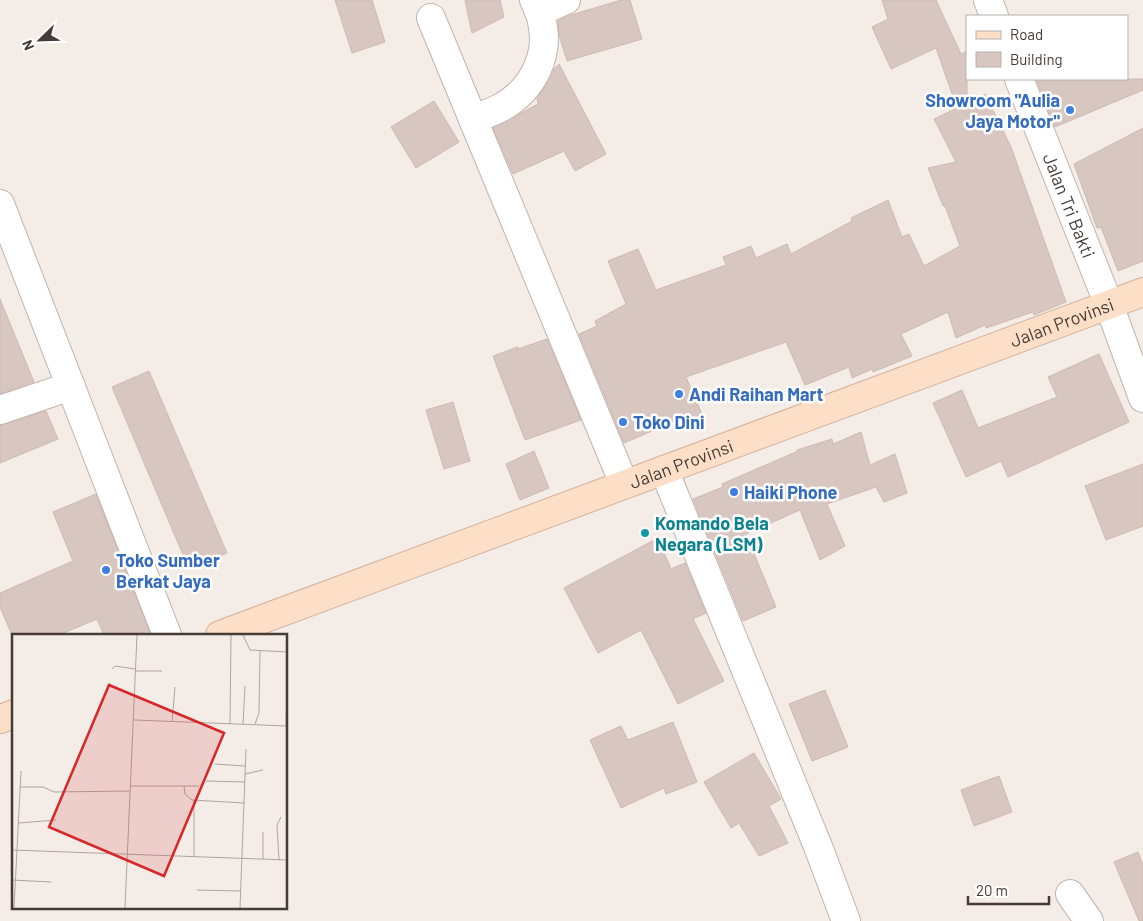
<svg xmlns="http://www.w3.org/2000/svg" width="1143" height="921" viewBox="0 0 1143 921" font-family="Barlow,sans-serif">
  <rect width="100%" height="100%" fill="#f3ece7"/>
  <!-- building -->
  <g fill="#d7c7c0" stroke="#cfb9b0">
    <path d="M335 0H372L385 42 352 53Z"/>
    <path d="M465 0H500L504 17 472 33Z"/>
    <path d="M621 0H630L642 39 567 61 559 35 558 21 571 15Z"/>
    <path d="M882 0H936L961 54 967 51V103L985 94 1011 147 1066 302 1034 315 1033 312 986 328 985 325 956 338 948 312 901 334 912 356 873 372 872 369 852 378 849 367 805 385 786 342 686 377 702 414 677 425 675 421 624 443 579 334 597 326 595 321 626 304 608 261 638 249 656 290 726 265 723 257 751 246 756 258 787 244 791 254 852 221 851 218 888 200 902 237 909 234 924 266 960 246 945 206H943L928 168 956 162 934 119 957 108 936 48 891 69 872 27 888 19Z"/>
    <path d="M559 64 606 154 575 171 564 151 513 174 493 128 538 104 537 98 550 79 554 69Z"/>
    <path d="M1036 79H1143V90L1055 127Z"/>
    <path d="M434 101 459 142 416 168 391 127Z"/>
    <path d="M1143 128V261L1118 271 1101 227 1097 228 1074 164Z"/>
    <path d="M0 299 34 382 0 394Z"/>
    <path d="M547 339 581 420 525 440 493 356 518 347V349Z"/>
    <path d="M1099 354 1129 422 1008 477 1001 461 966 477 933 403 962 390 978 428 1057 397 1048 377Z"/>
    <path d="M149 371 227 553 189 569 112 387Z"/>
    <path d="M453 402 470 461 444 469 426 410Z"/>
    <path d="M46 411 58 439 0 463V425Z"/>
    <path d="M861 432 870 465 895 454 907 493 884 502 876 487 827 504 845 546 820 560 800 510 746 534 776 607 743 621 693 499 723 487 722 484 798 451 797 450 832 439 833 444Z"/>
    <path d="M534 451 549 488 520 500 506 464Z"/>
    <path d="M1143 464V526L1106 540 1085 486Z"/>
    <path d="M96 494 150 633 146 635H104L97 619 59 635H12L0 607V593L73 561 53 512Z"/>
    <path d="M658 538 671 569 685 563 706 613 693 619 724 681 678 704 641 630 598 653 564 588Z"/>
    <path d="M825 690 848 747 812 761 789 704Z"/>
    <path d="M673 722 697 782 666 794 664 788 621 808 590 740 621 726 628 740Z"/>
    <path d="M754 753 781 799 769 806 788 843 759 856 739 823 731 828 704 782Z"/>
    <path d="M999 776 1012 812 974 826 961 790Z"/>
    <path d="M1138 852 1143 865V921H1139L1114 862Z"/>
  </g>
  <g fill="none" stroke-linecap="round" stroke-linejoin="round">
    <defs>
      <g id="minor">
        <path d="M988 0 994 16"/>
        <path d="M539 12 566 0"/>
        <path d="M431 18 624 484"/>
        <path id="s1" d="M1019 79 1109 305 1143 398"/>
        <path d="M473 119C483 115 493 112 502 107 532 90 550 56 542 22 541 14 537 7 534 0"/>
        <path d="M0 204 167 635"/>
        <path d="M0 410 71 386"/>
        <path d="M664 470 819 849 846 921"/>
        <path d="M1070 894 1089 921"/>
      </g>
      <g id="secondary">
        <path id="s2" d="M220 635 1143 292"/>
        <path d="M0 719 14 714"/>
      </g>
    </defs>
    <!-- minor casing -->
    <use href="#minor" stroke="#c1b4ad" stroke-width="30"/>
    <!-- secondary casing -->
    <use href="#secondary" stroke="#d5b29a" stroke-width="30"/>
    <!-- minor -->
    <use href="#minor" stroke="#fff" stroke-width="28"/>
    <!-- secondary -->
    <use href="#secondary" stroke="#fddfc7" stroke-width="28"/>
  </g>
  <!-- markers -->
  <g fill="#3f7fe0" stroke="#fff" stroke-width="2">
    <circle cx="1070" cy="110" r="5"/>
    <circle cx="679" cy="394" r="5"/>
    <circle cx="623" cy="422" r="5"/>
    <circle cx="734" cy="492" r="5"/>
    <circle cx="106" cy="570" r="5"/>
  </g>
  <circle fill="#0f9aa8" stroke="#fff" stroke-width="2" cx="645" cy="533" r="5"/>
  <g text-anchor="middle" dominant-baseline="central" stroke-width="5" stroke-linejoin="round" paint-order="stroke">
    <!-- shop labels -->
    <g font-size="18" font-weight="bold" fill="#366cbe" stroke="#fff" text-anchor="start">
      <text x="1060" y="100" text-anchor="end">Showroom "Aulia<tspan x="1060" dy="21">Jaya Motor"</tspan></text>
      <text x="689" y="394">Andi Raihan Mart</text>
      <text x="633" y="422">Toko Dini</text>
      <text x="744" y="492">Haiki Phone</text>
      <text x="116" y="560">Toko Sumber<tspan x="116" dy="21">Berkat Jaya</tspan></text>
    </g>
    <!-- street labels -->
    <g font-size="18" fill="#463b36" stroke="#fff">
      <text stroke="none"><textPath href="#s1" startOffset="136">Jalan Tri Bakti</textPath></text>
      <text stroke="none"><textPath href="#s2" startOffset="898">Jalan Provinsi</textPath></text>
      <text stroke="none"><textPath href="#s2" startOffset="492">Jalan Provinsi</textPath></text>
    </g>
    <!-- culture labels -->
    <g font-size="18" font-weight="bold" fill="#0d838f" stroke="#fff" text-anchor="start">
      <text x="655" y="523">Komando Bela<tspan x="655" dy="21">Negara (LSM)</tspan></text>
    </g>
  </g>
  <!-- overview -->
  <g transform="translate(12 634)">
    <rect width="275" height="275" fill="#f3ece7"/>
    <path fill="none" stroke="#aea5a0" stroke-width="1" d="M231 1 238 16 275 18M100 35 103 32 123 35M123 37H150M122 86 275 92M160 88 163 53M218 90 219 1M231 90 233 52M243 90 247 79 248 17M274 92 275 55M203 130 233 132M233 140 251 136M194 147 233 148M119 152H187M172 152 173 160 180 166 232 169M8 153H31L42 158 118 157M7 189 44 186M0 216 275 226M182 223V166M251 225V198M267 226 265 191 269 183M0 246 39 248M185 256 229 257M2 274 9 137M113 274 125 1M228 274 234 115"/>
    <path fill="#d62828" fill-opacity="0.15" stroke="#d62828" stroke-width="2.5" d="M97 51 212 99 152 242 37 193Z"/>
    <rect width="275" height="275" fill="none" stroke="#463b36" stroke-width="2.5"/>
  </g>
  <!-- legend -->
  <rect x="966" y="15" width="162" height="65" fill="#ffffff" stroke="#b5b1af"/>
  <rect x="976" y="31" width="25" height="8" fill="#fddfc7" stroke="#b5b1af"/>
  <text x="1010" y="40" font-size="15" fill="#463b36">Road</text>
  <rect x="976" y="52" width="25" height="15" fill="#d7c7c0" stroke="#b5b1af"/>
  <text x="1010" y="65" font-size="15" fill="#463b36">Building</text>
  <!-- north arrow -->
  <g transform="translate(40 40) rotate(247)" stroke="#ffffff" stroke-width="4" paint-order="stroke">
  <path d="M0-4L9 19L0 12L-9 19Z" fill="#463b36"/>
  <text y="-8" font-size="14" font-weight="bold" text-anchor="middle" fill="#463b36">N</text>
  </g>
  <!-- scale -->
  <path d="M968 896v8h81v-8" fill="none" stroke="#463b36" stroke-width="2.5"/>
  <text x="976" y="896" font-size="15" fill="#463b36" stroke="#ffffff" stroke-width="4" paint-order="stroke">20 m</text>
</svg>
